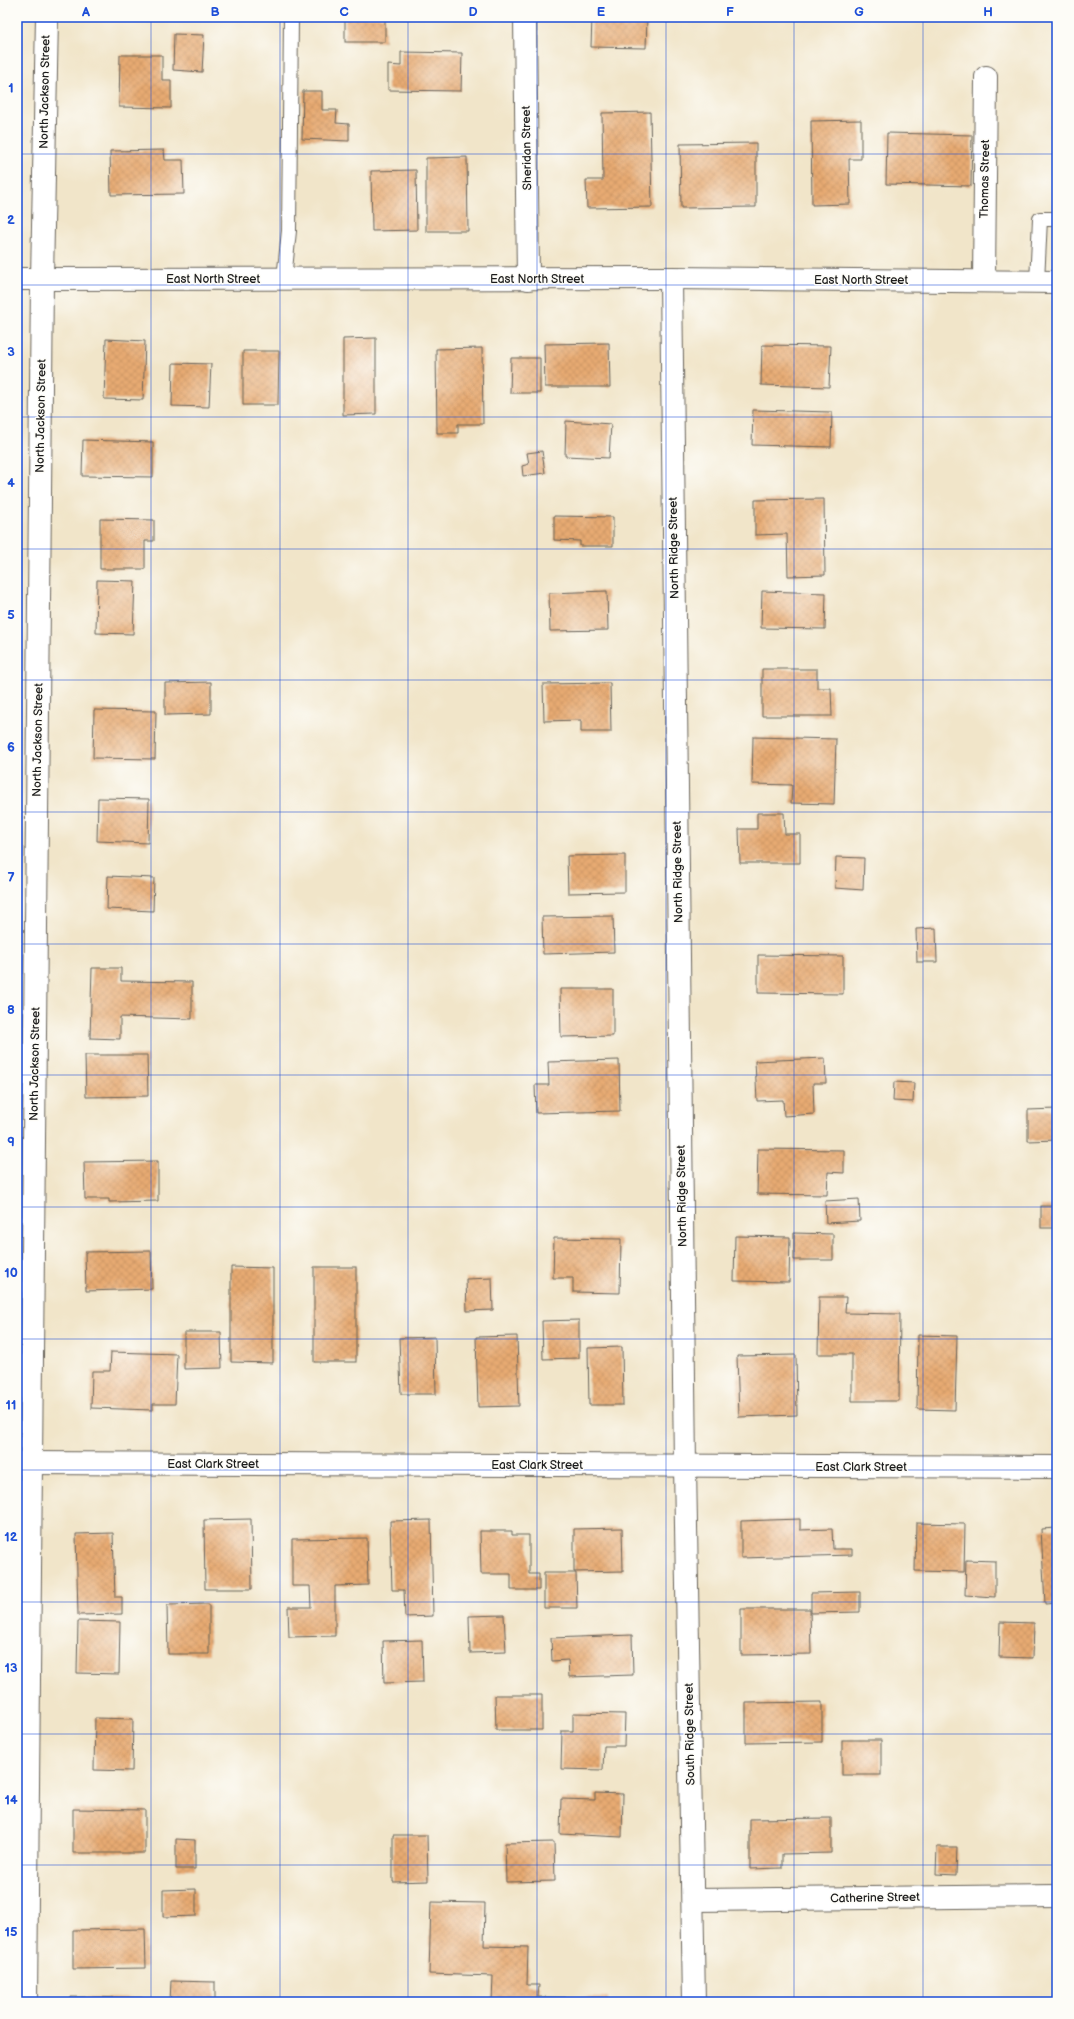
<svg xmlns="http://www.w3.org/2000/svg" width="1074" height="2019" viewBox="0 0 1074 2019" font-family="'Balsamiq Sans',sans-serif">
  <defs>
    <pattern id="building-cross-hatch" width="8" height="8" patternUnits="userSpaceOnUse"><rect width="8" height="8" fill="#e7aa72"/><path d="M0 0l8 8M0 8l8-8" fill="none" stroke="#c69262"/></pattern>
  </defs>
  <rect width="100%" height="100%" fill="#fdfcf7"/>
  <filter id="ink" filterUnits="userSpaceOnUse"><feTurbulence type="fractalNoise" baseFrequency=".025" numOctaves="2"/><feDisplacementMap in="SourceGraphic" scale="8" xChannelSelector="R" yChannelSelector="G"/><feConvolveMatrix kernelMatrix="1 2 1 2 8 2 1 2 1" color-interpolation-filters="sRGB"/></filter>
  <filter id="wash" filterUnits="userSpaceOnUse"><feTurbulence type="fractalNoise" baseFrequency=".012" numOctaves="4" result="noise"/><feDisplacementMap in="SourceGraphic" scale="16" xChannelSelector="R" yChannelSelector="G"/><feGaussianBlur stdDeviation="0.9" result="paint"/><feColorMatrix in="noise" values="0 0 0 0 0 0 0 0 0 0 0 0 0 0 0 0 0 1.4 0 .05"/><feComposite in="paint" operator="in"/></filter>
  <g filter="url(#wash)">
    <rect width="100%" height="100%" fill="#f1e5c9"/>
    <g id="blocks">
      <!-- building -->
      <g fill="url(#building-cross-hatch)">
        <rect x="345" y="17" width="40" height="25"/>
        <path d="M592 17H647L646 48 591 47Z"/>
        <path d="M174 34 204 35 202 72 173 70Z"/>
        <path d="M401 52 462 53 461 91 388 90V65L401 66Z"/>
        <path d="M120 55H162V80H171V108L119 107Z"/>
        <path d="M303 91H322V110H337L336 123 349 124V141L302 139Z"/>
        <path d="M650 112 652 207 587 208 586 180H603L602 113Z"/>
        <path d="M861 120V159H849L850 204 812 205 811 121Z"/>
        <path d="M887 133 972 135 971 186 886 184Z"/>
        <path d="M756 143V207L681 208 680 144Z"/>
        <path d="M164 150 165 160H183L184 194 111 195 110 151Z"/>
        <path d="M467 157 468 231H426V158Z"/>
        <path d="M416 170 417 230 372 231 371 171Z"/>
        <path d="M376 338V414L343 415V339Z"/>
        <path d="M106 339 145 341 143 400 104 399Z"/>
        <path d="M609 343 610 387H545L544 344Z"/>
        <path d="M762 345 831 346 829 387 761 385Z"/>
        <path d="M482 348 483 424H458V433H437L436 349Z"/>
        <path d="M243 351H279L278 405H243Z"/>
        <path d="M511 358H540V393H510Z"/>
        <path d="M173 363 211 364 209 407 172 406Z"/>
        <path d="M753 410 832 412 831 447 752 445Z"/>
        <path d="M566 421 611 424 609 458 565 456Z"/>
        <path d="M83 440 153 442V477L82 476Z"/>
        <path d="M542 451 545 473 523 476 522 466 529 464 527 453Z"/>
        <path d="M824 499 825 575 788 576 787 534 755 535V500Z"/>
        <path d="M554 516 613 517V546H580V541L554 540Z"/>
        <path d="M100 519 154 520V541H145V569H100Z"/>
        <path d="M97 580 135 581 133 634 96 633Z"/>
        <path d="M607 591 608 630 550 631 549 593Z"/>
        <path d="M762 591 826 593 825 629 761 628Z"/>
        <path d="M762 669H817V688H831L832 716H762Z"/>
        <path d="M211 682V714L165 715V683Z"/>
        <path d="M610 683 611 732H581V720L544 721 543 684Z"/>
        <path d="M94 710 156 711 155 759 93 758Z"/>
        <path d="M753 737 836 739 834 804 791 803 792 785 752 784Z"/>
        <path d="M98 798 149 799 148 843 97 841Z"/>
        <path d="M757 813H784L785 834H800V863H740L739 829H757Z"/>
        <path d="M625 855V892L568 893 567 856Z"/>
        <path d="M836 857 864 858 863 890 835 888Z"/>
        <path d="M108 876 154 878 153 911 107 909Z"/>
        <path d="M613 916 614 952 543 954 542 917Z"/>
        <path d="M936 928 937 962H917L916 929Z"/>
        <path d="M758 955 843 956V994L758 993Z"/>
        <path d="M92 968H121V981L192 982V1019L120 1017V1039L90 1038Z"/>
        <path d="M560 989H613V1036L561 1037Z"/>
        <path d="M85 1055H147L148 1096 86 1097Z"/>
        <path d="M825 1058 826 1083H813L814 1114 784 1116 783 1100 757 1101 755 1061Z"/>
        <path d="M619 1060 620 1111 536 1113 535 1085H549L548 1062Z"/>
        <path d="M894 1082 914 1083 913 1102 893 1101Z"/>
        <path d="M1057 1109V1140L1028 1141V1110Z"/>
        <path d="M758 1149 844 1150V1173L828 1172 827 1195 757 1194Z"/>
        <path d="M158 1161V1201L109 1202V1199H85L84 1162Z"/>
        <path d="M859 1199 860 1221 826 1223 825 1201Z"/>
        <rect x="1041" y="1206" width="16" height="22"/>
        <path d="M794 1233 833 1234V1260H794Z"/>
        <path d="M735 1236 790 1237 789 1282 734 1281Z"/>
        <path d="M554 1238 621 1239 620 1293 573 1292V1278H553Z"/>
        <path d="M151 1251 152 1289 86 1291 85 1252Z"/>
        <path d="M231 1267 273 1268V1363L231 1362Z"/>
        <rect x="314" y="1267" width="42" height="95"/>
        <path d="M492 1278 493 1310 467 1311 466 1279Z"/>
        <path d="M819 1297H846L845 1313 900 1314 899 1401H852V1354H818Z"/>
        <path d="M579 1320V1358L543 1359 542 1321Z"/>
        <path d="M184 1332H221L222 1368 184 1369Z"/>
        <path d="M918 1335 957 1336 955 1410 917 1409Z"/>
        <path d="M517 1336 519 1406 478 1407 476 1337Z"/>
        <path d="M435 1337 436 1394H401L399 1338Z"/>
        <path d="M622 1347 623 1405H589L588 1348Z"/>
        <path d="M111 1352 177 1354 175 1404H153V1410L91 1408 92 1371H110Z"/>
        <path d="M796 1355 797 1415 739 1417 737 1356Z"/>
        <path d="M251 1519 252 1589H205L204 1520Z"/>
        <path d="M800 1519V1530L832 1529 833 1549H852V1555L741 1558V1521Z"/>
        <path d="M431 1520 433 1616 405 1617 404 1590H392L390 1521Z"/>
        <path d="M916 1523 965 1524 964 1572 915 1571Z"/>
        <path d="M622 1528 623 1571 574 1572V1529Z"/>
        <path d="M1057 1528V1603L1045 1604 1041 1529Z"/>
        <path d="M480 1531H512V1535H529V1574H539V1590H511V1574H481Z"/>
        <path d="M113 1533 115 1597H122V1614L78 1615 76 1534Z"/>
        <path d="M367 1538 368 1585 335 1586V1636L289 1637 288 1607H311L310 1586H292V1539Z"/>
        <path d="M966 1560 995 1561V1597L965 1595Z"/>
        <path d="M544 1573H576L577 1608H544Z"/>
        <path d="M860 1592V1612L811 1613V1593Z"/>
        <path d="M209 1604V1654H168L167 1605Z"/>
        <path d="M741 1609H810L811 1654 741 1655Z"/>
        <path d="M504 1615 506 1652 470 1653 469 1616Z"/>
        <path d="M78 1621 120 1622 119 1674 77 1673Z"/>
        <path d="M1000 1622 1034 1623 1033 1658 999 1657Z"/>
        <path d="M632 1635 633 1675 569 1677 568 1660 552 1661 551 1638Z"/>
        <path d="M422 1640 423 1682 384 1683 383 1641Z"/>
        <path d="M495 1695H542V1730H496Z"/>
        <path d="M822 1702V1742L746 1743V1703Z"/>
        <path d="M573 1713 625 1714 624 1746H604L603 1770 561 1769 562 1731H573Z"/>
        <path d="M95 1718 133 1719 132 1771 94 1770Z"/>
        <rect x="842" y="1740" width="39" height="35"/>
        <path d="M595 1793 623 1794 622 1837 560 1834 561 1799 595 1800Z"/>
        <path d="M73 1809 145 1810V1853H73Z"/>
        <path d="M831 1818V1853L782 1854V1868L750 1869V1819Z"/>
        <path d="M393 1835H427L428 1881 393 1882Z"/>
        <path d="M176 1839 195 1840V1869H176Z"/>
        <path d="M554 1842 555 1881 506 1882 505 1843Z"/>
        <path d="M937 1847H957L956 1875 936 1874Z"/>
        <path d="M196 1889V1916L163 1917V1890Z"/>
        <path d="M431 1902 485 1903 484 1946 528 1947 527 1985H539L538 1997 608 1998V2002H492L493 1976 429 1974Z"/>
        <path d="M145 1929 146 1968 73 1969V1930Z"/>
        <path d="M171 1981 215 1982V2002H170Z"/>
        <path d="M71 1997 142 1998V2002H71Z"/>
      </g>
    </g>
  </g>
  <g filter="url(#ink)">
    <use href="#blocks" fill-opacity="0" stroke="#676259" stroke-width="1"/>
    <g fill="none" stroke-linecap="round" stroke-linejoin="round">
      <defs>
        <g id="service">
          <path d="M284 279 289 231 291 17"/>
          <path d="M1037 282 1040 219H1057"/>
        </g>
        <g id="minor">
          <path d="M525 17 528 279"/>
          <path d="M671 278 685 1466 694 2002"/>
          <path d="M984 281 986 77"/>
          <path d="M17 1463 1057 1467"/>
          <path d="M693 1900 1057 1896"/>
          <path d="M26 2002 42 279 47 17"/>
        </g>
        <path id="tertiary" d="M17 279 671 278 1057 282"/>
      </defs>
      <!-- service casing -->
      <use href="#service" stroke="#676259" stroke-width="16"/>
      <!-- minor casing -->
      <use href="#minor" stroke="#676259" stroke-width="24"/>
      <!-- tertiary casing -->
      <use href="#tertiary" stroke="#676259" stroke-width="24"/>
      <!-- service -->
      <use href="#service" stroke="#fff" stroke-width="14"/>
      <!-- minor -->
      <use href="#minor" stroke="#fff" stroke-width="22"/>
      <!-- tertiary -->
      <use href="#tertiary" stroke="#fff" stroke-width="22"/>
    </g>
  </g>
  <!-- grid -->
  <path fill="none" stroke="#1d4ed8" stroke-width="1" stroke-opacity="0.55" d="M151 17V2002M280 17V2002M408 17V2002M537 17V2002M666 17V2002M794 17V2002M923 17V2002M17 154H1057M17 285H1057M17 417H1057M17 549H1057M17 680H1057M17 812H1057M17 944H1057M17 1075H1057M17 1207H1057M17 1339H1057M17 1470H1057M17 1602H1057M17 1734H1057M17 1865H1057"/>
  <g text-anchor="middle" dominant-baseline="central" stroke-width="3" stroke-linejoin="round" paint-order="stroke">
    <!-- street labels -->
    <g font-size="12" fill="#1c1c1c" stroke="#fdfcf7">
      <text transform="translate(45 92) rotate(-89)">North Jackson Street</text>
      <text transform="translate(527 148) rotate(-91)">Sheridan Street</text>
      <text transform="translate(985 179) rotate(-89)">Thomas Street</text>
      <text x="213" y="279">East North Street</text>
      <text x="537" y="279">East North Street</text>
      <text x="861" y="280">East North Street</text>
      <text transform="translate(41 416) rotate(-89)">North Jackson Street</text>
      <text transform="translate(674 548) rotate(-91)">North Ridge Street</text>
      <text transform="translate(38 740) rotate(-89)">North Jackson Street</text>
      <text transform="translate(678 872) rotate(-91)">North Ridge Street</text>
      <text transform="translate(35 1064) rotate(-89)">North Jackson Street</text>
      <text transform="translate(682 1196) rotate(-91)">North Ridge Street</text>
      <text x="213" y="1464">East Clark Street</text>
      <text x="537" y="1465">East Clark Street</text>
      <text x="861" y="1467">East Clark Street</text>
      <text transform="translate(690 1734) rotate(-91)">South Ridge Street</text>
      <text transform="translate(875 1898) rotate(-1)">Catherine Street</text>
    </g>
  </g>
  <!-- margin -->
  <rect width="1074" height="2019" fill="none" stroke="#fdfcf7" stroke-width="44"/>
  <rect x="22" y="22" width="1030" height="1975" fill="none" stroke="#1d4ed8" stroke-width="1.5"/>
  <g font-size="13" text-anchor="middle" font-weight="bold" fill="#1d4ed8">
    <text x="86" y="16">A</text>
    <text x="215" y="16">B</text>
    <text x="344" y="16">C</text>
    <text x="473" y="16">D</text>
    <text x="601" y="16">E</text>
    <text x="730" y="16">F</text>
    <text x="859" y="16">G</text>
    <text x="988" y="16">H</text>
    <text x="11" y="92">1</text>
    <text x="11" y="224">2</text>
    <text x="11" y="356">3</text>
    <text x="11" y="487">4</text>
    <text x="11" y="619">5</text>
    <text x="11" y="751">6</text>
    <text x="11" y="882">7</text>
    <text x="11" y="1014">8</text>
    <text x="11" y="1146">9</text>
    <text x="11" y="1277">10</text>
    <text x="11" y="1409">11</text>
    <text x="11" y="1541">12</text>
    <text x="11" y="1672">13</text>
    <text x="11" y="1804">14</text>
    <text x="11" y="1936">15</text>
  </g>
</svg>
